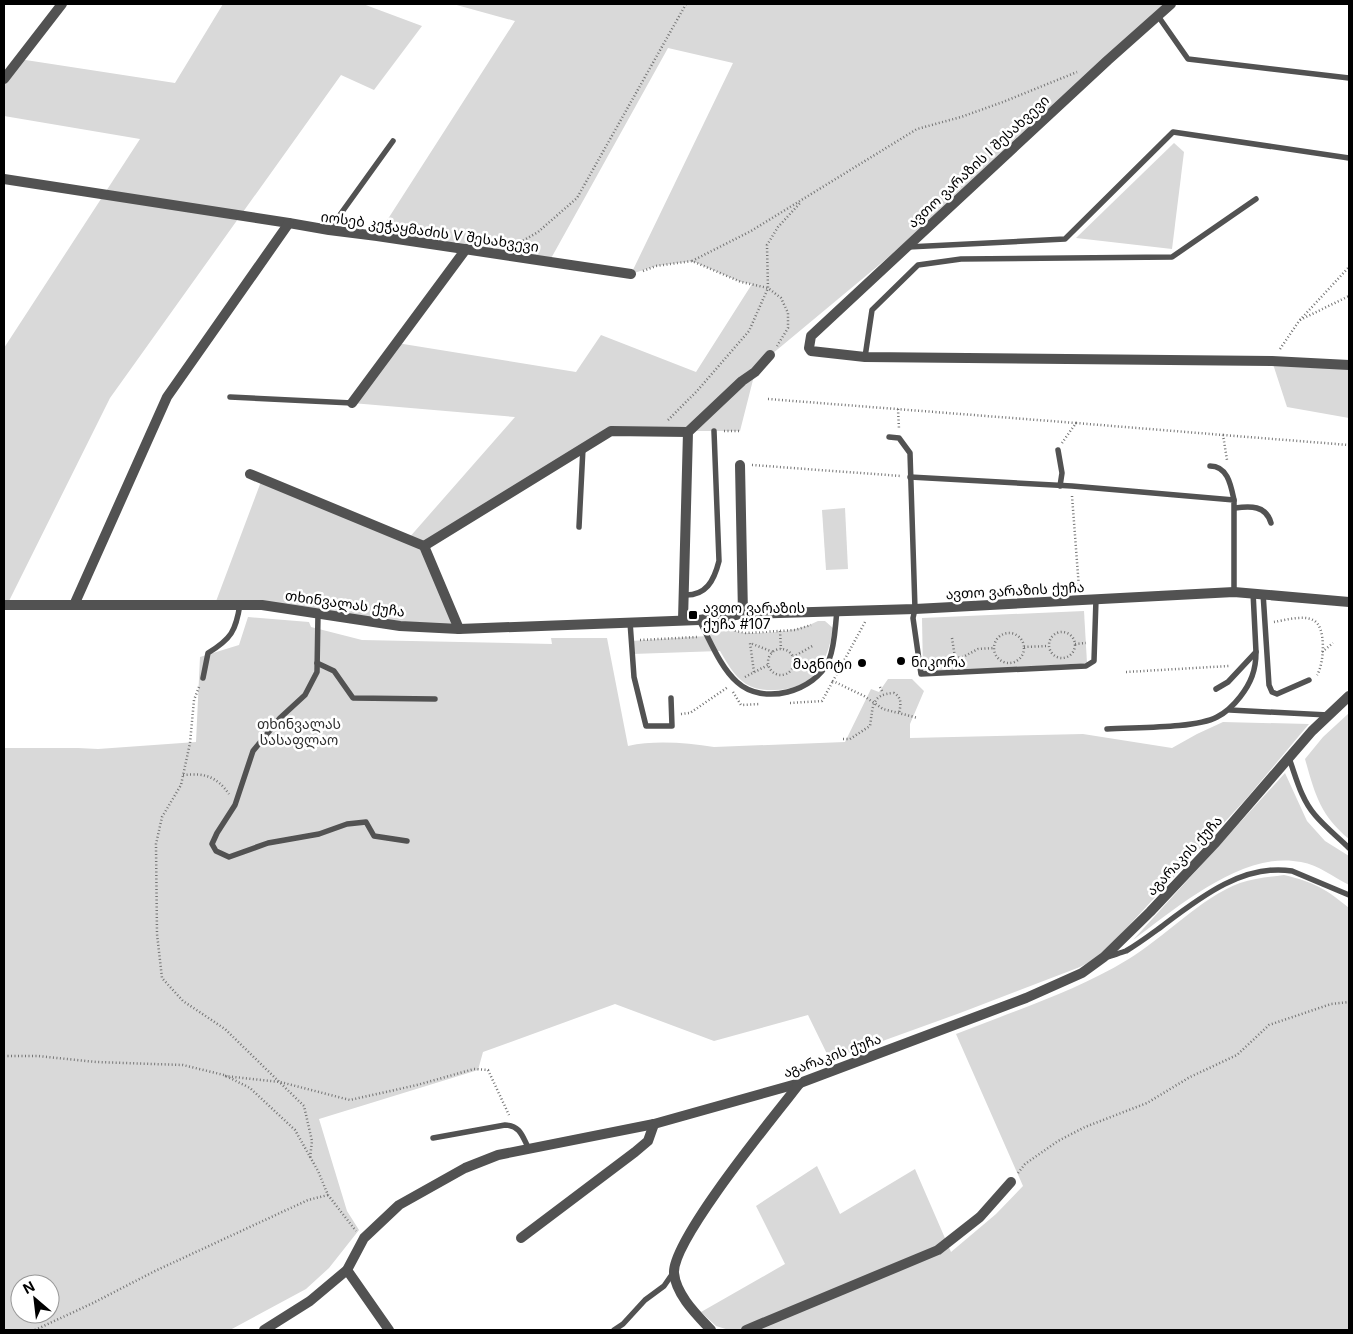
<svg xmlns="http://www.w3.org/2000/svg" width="1353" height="1334" viewBox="0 0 1353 1334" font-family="Inter,'Noto Sans Georgian',sans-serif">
  <rect width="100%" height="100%" fill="#fff"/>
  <!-- green -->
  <g fill="#d9d9d9" fill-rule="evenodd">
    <path d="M223 4H363L422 26 374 90 341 75 110 398 7 605H4V348L140 139 4 116V79L19 59 175 83Z"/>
    <path d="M453 4H1171L885 260 766 359 755 372 740 431H611L424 546 459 629 215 604 262 479 408 539 515 417 352 403 397 343 576 372 601 335 696 372 752 284 741 282 692 261 656 266 631 274 733 63 668 48 549 262 377 236 515 21Z"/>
    <path d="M1174 143 1184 152 1172 249 1076 238Z"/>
    <path d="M1272 361 1349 365V418L1287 407Z"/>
    <path d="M845 508 848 569 826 570 822 510Z"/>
    <path d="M1084 611 1087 663 923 673 922 618Z"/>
    <path d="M248 617 309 622 311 627 362 640 552 644 551 638H607L628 746C655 740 687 743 714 747L845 742 871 689 879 692 888 679H912L924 691 910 724V738L1083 734 1172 748 1197 734 1223 722 1309 724 1246 799 1109 947 1095 959 1080 967 960 1013 830 1060 808 1015 714 1041 615 1004 483 1052 478 1070 319 1119 347 1211 359 1230 329 1268 306 1289 230 1330H4V748H78L98 749 196 742 200 657 239 645ZM20 1284H50V1314H20Z"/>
    <path d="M818 621H825L833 628C828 664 812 691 772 690 763 690 754 689 746 684 734 676 727 663 720 651L632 654 631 641 707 636C731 622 727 633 749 633 772 633 797 632 818 621Z"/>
    <path d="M1349 713V839C1320 815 1315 794 1305 759L1323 737Z"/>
    <path d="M1285 773 1307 821 1325 841 1349 856V885C1333 877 1319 865 1301 862 1243 850 1177 908 1133 940Z"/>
    <path d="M1284 875C1314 882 1326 889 1349 908V1330H729L716 1326 701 1312 785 1264 756 1206 817 1166 840 1214 915 1169 951 1252 996 1214 1023 1186 956 1034C1014 1011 1074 992 1127 960 1164 938 1200 898 1240 883 1254 878 1269 877 1284 875Z"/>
  </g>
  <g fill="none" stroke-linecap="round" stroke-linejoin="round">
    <!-- path -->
    <g stroke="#747474" stroke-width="2.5" stroke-dasharray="1 2.5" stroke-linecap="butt">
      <path d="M517 244 538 232 577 198 686 4"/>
      <path d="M692 261 751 231 917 129 961 117 1003 102 1077 72"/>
      <path d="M643 271 656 266 692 261 741 282 768 288 781 298 788 313V328L777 346"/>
      <path d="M1300 320 1349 296"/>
      <path d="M1280 349 1299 321 1349 267"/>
      <path d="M768 399 1076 423 1062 443"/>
      <path d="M898 409 899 429"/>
      <path d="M668 420 697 391 749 331 768 288 767 245 778 227 801 202"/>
      <path d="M1076 423 1223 435 1227 460"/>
      <path d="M724 431H740"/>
      <path d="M1223 435 1349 445"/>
      <path d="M752 465 901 476"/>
      <path d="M1072 496 1079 588"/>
      <path d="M865 622 833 681 864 696 883 709 918 718"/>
      <path d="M1274 622C1285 620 1303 615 1313 620 1327 626 1324 665 1317 675"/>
      <path d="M728 629 746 633 795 630 811 625"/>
      <path d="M780 631 781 649"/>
      <circle cx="1062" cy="645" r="13"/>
      <circle cx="1009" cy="648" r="15"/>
      <path d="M952 638 956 664"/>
      <path d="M640 640 697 637"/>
      <path d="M1075 644 1086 643"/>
      <path d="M1024 647 1048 646"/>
      <circle cx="781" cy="662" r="13"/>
      <path d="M1322 652 1333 643"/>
      <path d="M793 657 814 645"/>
      <path d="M955 658 963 657 978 649 994 648"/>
      <path d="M795 663 809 671"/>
      <path d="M754 672 750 643 773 652"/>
      <path d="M1126 672 1229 666"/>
      <path d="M745 677 768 665"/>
      <path d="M199 687 194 700 190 743 181 785 162 817 156 844 157 934 162 978 183 1001 225 1029 304 1106 312 1141 310 1158"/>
      <path d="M880 687 883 693"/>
      <path d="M733 692 741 705 760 704"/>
      <path d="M790 703 822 701 833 681"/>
      <path d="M681 714 690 713 728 687"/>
      <path d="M843 739H850L870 726C873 707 871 694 894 693 902 698 901 704 899 713"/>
      <path d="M183 775C205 773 216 776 229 794"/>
      <path d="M4 1056H38L96 1062 183 1065 224 1075 250 1088 295 1130 318 1171 328 1195 356 1231"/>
      <path d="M225 1076 280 1082 350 1100 417 1085 474 1069 488 1070 509 1115"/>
      <path d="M1018 1173 1025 1164 1058 1141 1085 1127 1147 1103 1190 1077 1237 1055 1269 1025 1331 1004 1349 1002"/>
      <path d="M35 1330 93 1303 155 1271 308 1200 328 1195"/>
    </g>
    <!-- service -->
    <g stroke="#525252" stroke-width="5.5">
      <path d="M1158 16 1188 59 1349 78"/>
      <path d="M329 230 393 141"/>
      <path d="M908 247 1065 239 1173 132 1349 158"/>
      <path d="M865 357 872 310 918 265 961 259 1172 257 1256 199"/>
      <path d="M230 397 352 403"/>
      <path d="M889 437 899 438 910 453 915 609 913 618 921 674 1086 666 1094 661 1096 599"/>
      <path d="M1058 450 1062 473 1060 486"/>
      <path d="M1210 466C1228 466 1231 486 1234 500"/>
      <path d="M910 477 1072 486 1234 500V592"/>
      <path d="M1235 508C1250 506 1266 505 1271 523"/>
      <path d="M579 527 583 448"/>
      <path d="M1263 593 1269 685 1272 692 1277 694 1309 680"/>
      <path d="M684 595C706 596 714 581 719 561L714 431"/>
      <path d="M318 614 317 672 305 695 280 718 253 751 235 805 217 833 212 844 216 851 229 857 268 843 319 834 347 824 366 822 374 836 407 841"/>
      <path d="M699 620C710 640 720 667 737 682 763 706 815 692 829 660 835 645 835 627 837 611"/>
      <path d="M630 622 634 677 646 726H672L671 698"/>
      <path d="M317 663 334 671 353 698 435 699"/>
      <path d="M203 678 208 653C231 639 236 631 240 604"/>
      <path d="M1216 689 1228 682 1256 652 1253 592"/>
      <path d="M1230 710 1328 715"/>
      <path d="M1107 729C1134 727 1194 729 1217 717 1227 712 1233 706 1240 697 1251 683 1256 670 1256 652"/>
      <path d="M1289 758C1296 777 1301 799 1315 815 1325 827 1338 837 1349 848"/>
      <path d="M1107 957C1113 955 1120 953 1126 951 1138 944 1150 935 1161 927 1198 899 1243 863 1292 871L1349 895"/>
      <path d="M433 1138 505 1125C521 1126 522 1136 529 1149"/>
      <path d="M614 1330 623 1324 645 1300 664 1286 673 1273"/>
    </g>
    <!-- minor -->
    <g stroke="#525252" stroke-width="10">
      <path d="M1171 4 1108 60 811 336 809 348 811 351 865 357 1272 361 1349 365"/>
      <path d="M4 179 289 223 329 230 377 236 631 274"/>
      <path d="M352 403 466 249"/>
      <path d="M740 465 743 614"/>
      <path d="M250 474 424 546 459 629"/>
      <path d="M424 546 611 431 688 432"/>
      <path d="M74 605 167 397 289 223"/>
      <path d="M683 620 688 432 742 381 755 372 770 355"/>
      <path d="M521 1238 635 1152 648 1141 654 1124"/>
      <path d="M347 1270 389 1330"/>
      <path d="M264 1330 310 1301 347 1270 364 1238 399 1205 465 1168 498 1155 654 1124 800 1083 1026 998 1082 973 1104 957 1150 912 1216 842 1312 731 1349 696"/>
      <path d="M711 1330C697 1315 676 1295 674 1273 672 1240 775 1115 800 1083"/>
      <path d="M746 1330 938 1250 980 1217 1011 1182"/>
    </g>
    <!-- tertiary -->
    <g stroke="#525252" stroke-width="10">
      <path d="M4 79 62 4"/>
      <path d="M4 605H262L400 626 459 629 699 620 743 614 915 609 1234 592 1349 602"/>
    </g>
  </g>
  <!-- markers -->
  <g fill="#000" stroke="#fff" stroke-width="2">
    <rect x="688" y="610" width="10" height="10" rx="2.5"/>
    <circle cx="901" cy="661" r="5"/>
    <circle cx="862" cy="663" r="5"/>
  </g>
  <g text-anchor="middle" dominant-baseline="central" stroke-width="5" stroke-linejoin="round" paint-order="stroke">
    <!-- street labels -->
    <g font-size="14" fill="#000" stroke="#fff">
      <text transform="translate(978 161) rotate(-43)">ავთო ვარაზის I შესახვევი</text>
      <text transform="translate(430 231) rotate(8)">იოსებ კეჭაყმაძის V შესახვევი</text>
      <text transform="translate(1015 590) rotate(-3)">ავთო ვარაზის ქუჩა</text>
      <text transform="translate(345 603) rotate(8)">თხინვალას ქუჩა</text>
      <text transform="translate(1184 855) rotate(-47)">აგარაკის ქუჩა</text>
      <text transform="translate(832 1055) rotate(-20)">აგარაკის ქუჩა</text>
    </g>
    <!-- poi labels -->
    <g font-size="14" fill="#000" stroke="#fff" text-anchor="start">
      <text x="703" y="607">ავთო ვარაზის<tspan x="703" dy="16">ქუჩა #107</tspan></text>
      <text x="911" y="661">ნიკორა</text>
      <text x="852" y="663" text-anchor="end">მაგნიტი</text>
    </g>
    <!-- park labels -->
    <g font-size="14" fill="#303030" stroke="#fff">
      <text x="299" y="723">თხინვალას<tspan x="299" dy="16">სასაფლაო</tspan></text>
    </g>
  </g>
  <!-- border -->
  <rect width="1353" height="1334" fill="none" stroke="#000000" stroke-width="10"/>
  <!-- north arrow -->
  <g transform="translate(35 1299) rotate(332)"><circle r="24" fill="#ffffff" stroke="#999999"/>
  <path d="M0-4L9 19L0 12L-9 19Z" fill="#000000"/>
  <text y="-8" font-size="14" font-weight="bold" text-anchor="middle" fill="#000000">N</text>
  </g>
</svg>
